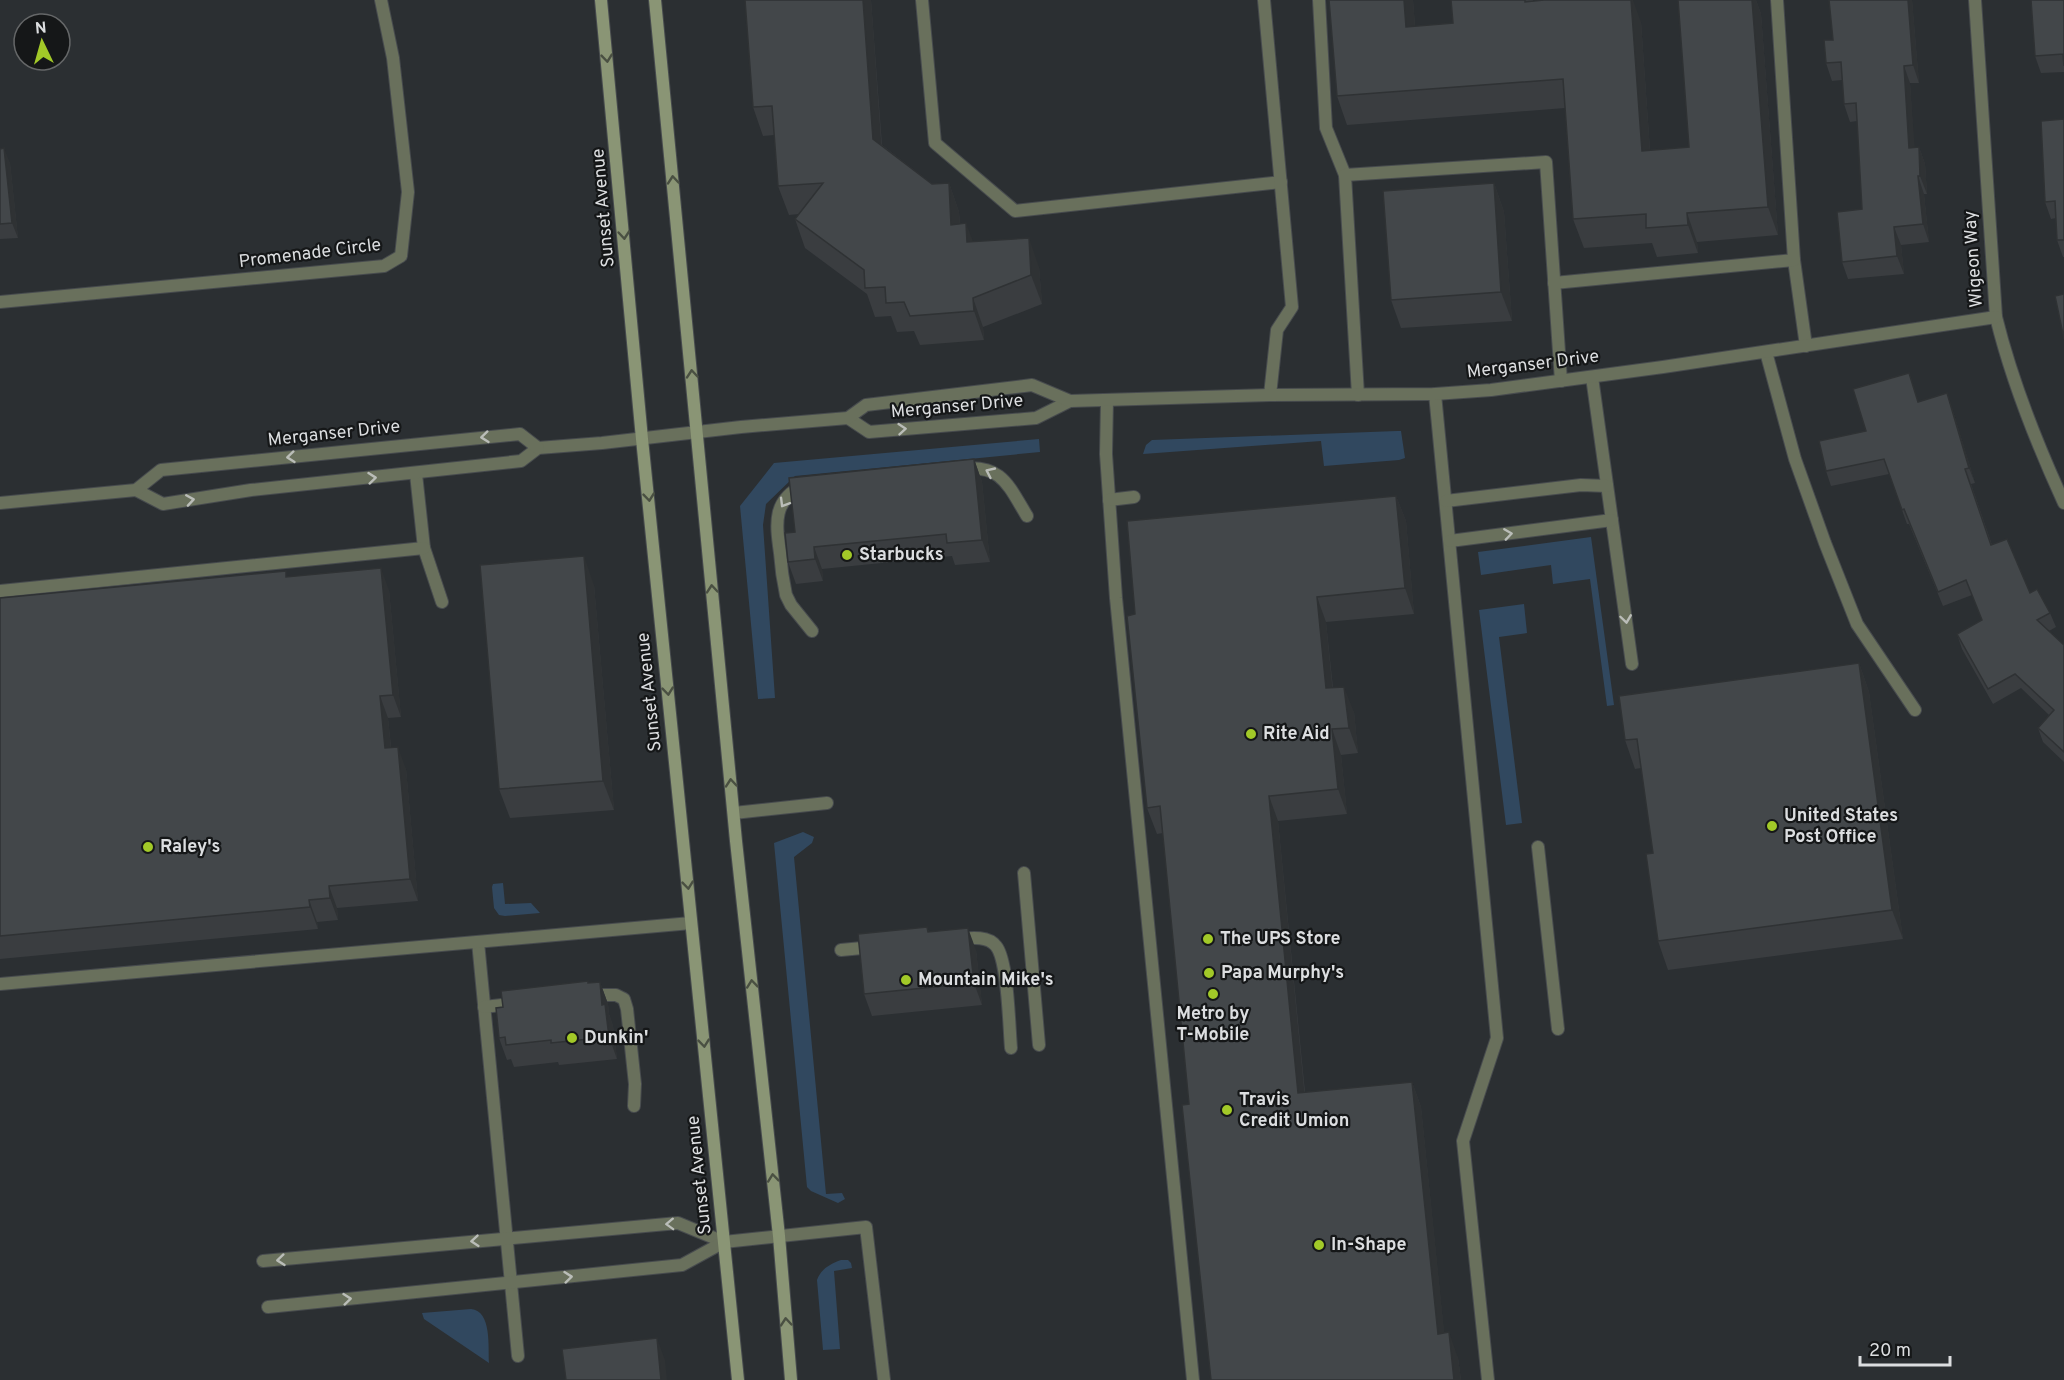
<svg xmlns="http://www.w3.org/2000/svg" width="2064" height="1380" viewBox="0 0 2064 1380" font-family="Overpass,sans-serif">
  <rect width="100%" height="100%" fill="#2b2f32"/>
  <!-- green -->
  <g fill="#31485f">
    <path d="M1397 431H1401L1405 458 1399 460 1324 466 1321 441 1143 454 1146 445 1152 440Z"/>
    <path d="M1039 439 1040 452 795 476 766 504 763 525 775 698 758 699 740 506 774 463Z"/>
    <path d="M1591 537 1614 705 1607 706 1590 579 1553 584 1551 565 1481 575 1478 552Z"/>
    <path d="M1524 604 1527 633 1499 637 1522 823 1506 825 1479 610Z"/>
    <path d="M803 832 814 837 812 843 794 857 826 1194 842 1193 845 1199 838 1203 811 1191 807 1187 774 843Z"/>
    <path d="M503 883 505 904 531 903 540 913 505 916 499 915 494 908 492 887 493 884Z"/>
    <path d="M841 1260H848L851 1263 852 1268 834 1271 840 1349 823 1350 817 1280C821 1269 830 1264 841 1260Z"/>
    <path d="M471 1309C492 1311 488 1347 489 1363L424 1319 422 1313Z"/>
  </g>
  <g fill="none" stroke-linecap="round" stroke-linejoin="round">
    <defs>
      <g id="lane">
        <path d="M922 0 935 143 1015 211 1281 182"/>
        <path d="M1264 0 1292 307 1277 330 1270 395"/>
        <path d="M1319 0 1326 128 1345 175"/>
        <path d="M1794 260 1806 346"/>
        <path d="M1554 283 1794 260 1777 0"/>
        <path d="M1766 352 1795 459 1825 543 1857 624 1915 710"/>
        <path d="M1592 377 1632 664"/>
        <path d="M1435 394 1497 1038 1463 1141 1488 1380"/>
        <path d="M1358 395 1345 175 1546 162 1561 381"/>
        <path d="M1107 400 1106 454 1116 598 1193 1380"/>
        <path d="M961 469C1002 464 1008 485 1027 516"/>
        <path d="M416 474 424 548 442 602"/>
        <path d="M804 485C772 500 776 524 780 553 781 567 783 581 786 595L791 605 812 631"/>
        <path d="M1109 500 1134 497"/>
        <path d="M1446 501 1581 485 1607 486"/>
        <path d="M1450 541 1612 520"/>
        <path d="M0 591 424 548"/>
        <path d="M734 813 827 803"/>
        <path d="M1538 847 1558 1029"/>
        <path d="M1024 873 1039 1045"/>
        <path d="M957 939C969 938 988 935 996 946 1008 960 1009 1026 1011 1048"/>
        <path d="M478 942 518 1356"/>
        <path d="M841 950 873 947"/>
        <path d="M0 984 691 923"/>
        <path d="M589 995H616L624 999 627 1009 635 1084 634 1106"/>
        <path d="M484 1007 519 1003"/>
        <path d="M263 1261 678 1223 724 1242"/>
        <path d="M268 1307 682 1265 724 1242 866 1227 884 1380"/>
      </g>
      <g id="street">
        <path d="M1975 0 1996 317C2012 382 2036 442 2064 503"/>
        <path d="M0 302 384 266 401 256 408 192 393 58 381 0"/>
        <path d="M848 418 869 432 1036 418 1070 401"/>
        <path d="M136 490 163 504 251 490 521 461 538 448 602 443 741 427 848 418 866 405 1032 385 1070 401 1270 395 1435 394 1491 390 1663 367 1996 317"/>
        <path d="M0 503 136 490 161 470 520 434 538 448"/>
      </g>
      <g id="secondary">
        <path d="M601 0 642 439 738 1380"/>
        <path d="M655 0 736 841 779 1236 791 1380"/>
      </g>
    </defs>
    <!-- lane casing -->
    <use href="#lane" stroke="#474b4e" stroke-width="14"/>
    <!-- street casing -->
    <use href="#street" stroke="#474b4e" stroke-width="14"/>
    <!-- secondary casing -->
    <use href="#secondary" stroke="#474b4e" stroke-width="14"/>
    <!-- lane -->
    <use href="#lane" stroke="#69705c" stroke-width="12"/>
    <!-- street -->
    <use href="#street" stroke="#69705c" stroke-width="12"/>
    <!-- secondary -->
    <use href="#secondary" stroke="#8a9575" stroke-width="12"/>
  </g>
  <!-- wall -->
  <g fill="#3a3d40">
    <path d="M745 0H871L882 145 932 184 949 183 959 212 960 224 973 242 1039 267 1042 304 983 327 984 340 920 345 914 331 897 332 891 316 875 317 867 294 805 248 795 219 799 214 789 215 778 186 774 135 763 136 753 107Z"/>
    <path d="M1329 0H1413L1415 26 1453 23 1451 0H1533V1L1641 22 1650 150 1689 147 1678 0H1756L1761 14 1778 235 1697 242 1698 253 1657 257 1652 243 1584 248 1573 219 1565 108 1347 125 1337 96Z"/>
    <path d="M1829 0H1912L1919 83H1910L1914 147H1919L1925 164 1927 194H1924L1929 242 1901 245 1904 274 1848 279 1842 262 1862 209 1857 121 1850 122 1844 104 1842 80 1832 81 1826 63 1833 40Z"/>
    <path d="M2064 0V72L2041 73 2035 56Z"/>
    <path d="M2064 119V257H2063L2057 240 2056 218 2051 219 2045 202Z"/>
    <path d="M0 149 10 163 18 238 0 239Z"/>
    <path d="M1494 183 1504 212 1512 321 1401 328 1391 300Z"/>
    <path d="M1909 373 1918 402 1952 408 1975 483 1971 484 1992 545 2030 593 2050 613 2056 627 2049 631 2064 645V762L2043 742 2038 728 2049 715 2021 688 1993 704 1962 649 1957 634 1982 620 1972 595 1943 606 1909 524H1907L1889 474 1831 486 1826 471 1866 431Z"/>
    <path d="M974 459 982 482 990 562 955 565 952 556 822 569 823 581 796 584 788 562 795 532Z"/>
    <path d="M1396 496 1406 521 1414 614 1326 622 1333 688 1354 712 1358 753 1341 755 1347 814 1278 821 1305 1092 1412 1082 1421 1107 1444 1333 1458 1358 1461 1380H1211L1189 1104 1163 833 1157 834 1147 808 1135 614Z"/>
    <path d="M288 577 389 590 401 717 388 718 391 747 406 769 418 901 337 908 338 920 317 922 318 929 0 959V598Z"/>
    <path d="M594 585 614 810 510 818 499 789Z"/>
    <path d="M1859 663 1869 692 1903 939 1668 970 1658 941 1653 853 1641 768 1635 769 1625 740Z"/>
    <path d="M927 927 929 932 976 950 982 1005 872 1016 864 994Z"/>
    <path d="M600 982 608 1004 609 1014 613 1026 617 1059 559 1065 558 1062 514 1067 511 1059 507 1060 499 1038 503 1007 589 983Z"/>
  </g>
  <!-- shaded-wall -->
  <g fill="#2f3234">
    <path d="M863 0H871L883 167 873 139Z"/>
    <path d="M1404 0H1413L1417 55 1406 27Z"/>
    <path d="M1631 0H1633L1641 22 1652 180 1642 151Z"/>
    <path d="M1752 0H1756L1761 14 1778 235 1768 207Z"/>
    <path d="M1908 0H1912L1919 83 1913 65Z"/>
    <path d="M1904 66 1910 83 1916 165 1909 148Z"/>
    <path d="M1919 147 1925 164 1927 194 1920 176Z"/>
    <path d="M4 148 10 163 18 238 12 223Z"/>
    <path d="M1918 176 1924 194 1929 242 1923 224Z"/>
    <path d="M949 183 959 212 962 253 951 225Z"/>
    <path d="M1494 183 1504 212 1512 321 1501 292Z"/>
    <path d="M1687 213 1697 242 1698 253 1688 225Z"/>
    <path d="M966 223 977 252 967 242Z"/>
    <path d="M1894 227 1901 245 1904 274 1897 256Z"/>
    <path d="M1029 238 1039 267 1042 304 1031 275Z"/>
    <path d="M973 298 983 327 984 340 974 311Z"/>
    <path d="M1947 393 1952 408 1975 483 1969 468Z"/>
    <path d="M974 459 982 482 990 562 982 540Z"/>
    <path d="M1396 496 1406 521 1414 614 1405 588Z"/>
    <path d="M814 547 822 569 823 581 815 559Z"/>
    <path d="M584 556 594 585 614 810 603 781Z"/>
    <path d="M381 568 389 590 401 717 393 695Z"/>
    <path d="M1317 597 1326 622 1335 714 1326 688Z"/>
    <path d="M1859 663 1869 692 1903 939 1892 910Z"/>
    <path d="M1344 687 1354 712 1358 753 1349 728Z"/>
    <path d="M380 696 388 718 393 770 385 748Z"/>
    <path d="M1332 729 1341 755 1347 814 1338 789Z"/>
    <path d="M398 747 406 769 418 901 410 879Z"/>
    <path d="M1269 796 1278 821 1307 1119 1298 1093Z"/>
    <path d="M329 886 337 908 338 920 330 898Z"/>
    <path d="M309 900 317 922 318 929 310 907Z"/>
    <path d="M968 928 976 950 982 1005 974 983Z"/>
    <path d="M600 982 608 1004 609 1014 613 1026 617 1059 609 1037 602 1005Z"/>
    <path d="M1412 1082 1421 1107 1447 1359 1438 1334Z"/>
    <path d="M1449 1332 1458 1358 1461 1380H1454Z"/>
    <path d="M657 1338 665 1360 667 1380H661Z"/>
  </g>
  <!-- building -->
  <g fill="#43474a" stroke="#2f3234" stroke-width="1.5">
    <path d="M745 0H863L873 139 932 184 949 183 951 225 966 223 967 242 1029 238 1031 275 973 298 974 311 910 316 904 302 886 303 885 287 865 288 864 270 795 219 823 183 778 186 772 106 753 107Z"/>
    <path d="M1329 0H1404L1406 27 1453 23 1451 0H1525V2L1544 0H1631L1642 151 1689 147 1678 0H1752L1768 207 1687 213 1688 225 1646 228V214L1573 219 1563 79 1337 96Z"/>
    <path d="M1829 0H1908L1913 65 1904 66 1909 148 1919 147 1920 176H1918L1923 224 1894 227 1897 256 1842 262 1837 212 1862 209 1856 103 1844 104 1841 62 1826 63 1824 40H1833Z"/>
    <path d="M2031 0H2064V66L2063 54 2035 56Z"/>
    <path d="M2064 119V240H2057L2055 201 2045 202 2041 121Z"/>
    <path d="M4 148 12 223 0 224V149Z"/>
    <path d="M1494 183 1501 292 1391 300 1383 191Z"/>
    <path d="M2064 294V339L2055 296Z"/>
    <path d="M1909 373 1918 402 1947 393 1969 468 1965 469 1991 545 2007 539 2030 593 2037 589 2050 613 2037 620 2064 645V752L2038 728 2054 710 2015 674 1988 689 1957 634 1982 620 1966 580 1938 592 1904 509 1902 510 1884 459 1826 471 1819 441 1866 431 1853 389Z"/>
    <path d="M974 459 982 540 947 543 946 534 814 547 815 559 788 562 785 533 795 532 789 478Z"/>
    <path d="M1396 496 1405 588 1317 597 1326 688 1344 687 1349 728 1332 729 1338 789 1269 796 1298 1093 1412 1082 1438 1334 1449 1332 1454 1380H1211L1182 1105 1189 1104 1160 806 1147 808 1127 616 1135 614 1127 521Z"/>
    <path d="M584 556 603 781 499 789 480 565Z"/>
    <path d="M381 568 393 695 380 696 385 748 398 747 410 879 329 886 330 898 309 900 310 907 0 936V598L286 571V577Z"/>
    <path d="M1859 663 1892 910 1658 941 1646 854 1653 853 1637 739 1625 740 1619 696Z"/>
    <path d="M927 927 928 932 968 928 974 983 864 994 858 934Z"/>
    <path d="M588 981V983L600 982 602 1005 605 1004 609 1037 551 1043V1040L506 1045 505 1037 499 1038 496 1008 503 1007 501 991Z"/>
    <path d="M657 1338 661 1380H566L562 1349Z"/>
  </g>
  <!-- one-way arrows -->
  <defs><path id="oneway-chevron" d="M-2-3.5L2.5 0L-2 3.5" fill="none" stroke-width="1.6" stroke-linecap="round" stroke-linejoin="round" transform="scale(1.5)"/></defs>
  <g stroke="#4a5042">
    <use href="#oneway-chevron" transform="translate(607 58) rotate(84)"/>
    <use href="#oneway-chevron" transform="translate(673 180) rotate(-95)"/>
    <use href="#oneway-chevron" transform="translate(624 235) rotate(85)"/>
    <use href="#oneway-chevron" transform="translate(692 374) rotate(-95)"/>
    <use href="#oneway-chevron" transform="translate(649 497) rotate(84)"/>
    <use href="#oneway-chevron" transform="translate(712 589) rotate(-95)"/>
    <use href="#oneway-chevron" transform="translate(668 691) rotate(84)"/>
    <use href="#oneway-chevron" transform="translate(731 783) rotate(-95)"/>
    <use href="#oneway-chevron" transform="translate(688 885) rotate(84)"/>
    <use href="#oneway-chevron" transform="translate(752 984) rotate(-96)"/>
    <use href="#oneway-chevron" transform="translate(704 1043) rotate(84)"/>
    <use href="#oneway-chevron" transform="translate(773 1178) rotate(-96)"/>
    <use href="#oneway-chevron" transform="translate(786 1322) rotate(-95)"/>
  </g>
  <g stroke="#babdb8">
    <use href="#oneway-chevron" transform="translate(902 429) rotate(-5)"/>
    <use href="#oneway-chevron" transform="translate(485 437) rotate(174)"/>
    <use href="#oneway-chevron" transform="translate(291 457) rotate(174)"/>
    <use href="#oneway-chevron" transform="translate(990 472) rotate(-155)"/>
    <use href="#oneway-chevron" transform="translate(372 478) rotate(-6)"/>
    <use href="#oneway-chevron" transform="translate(190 500) rotate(-9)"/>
    <use href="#oneway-chevron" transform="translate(784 503) rotate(121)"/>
    <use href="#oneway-chevron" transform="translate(1508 534) rotate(-8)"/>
    <use href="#oneway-chevron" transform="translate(1626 619) rotate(82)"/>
    <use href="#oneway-chevron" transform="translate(670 1224) rotate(178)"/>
    <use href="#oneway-chevron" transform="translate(475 1241) rotate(175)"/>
    <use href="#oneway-chevron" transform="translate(281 1260) rotate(174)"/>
    <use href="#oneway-chevron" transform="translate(568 1277) rotate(-6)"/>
    <use href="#oneway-chevron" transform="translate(347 1299) rotate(-6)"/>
  </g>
  <!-- markers -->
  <g fill="#a2c928" stroke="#151718" stroke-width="2">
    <circle cx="847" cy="555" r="6"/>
    <circle cx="1251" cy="734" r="6"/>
    <circle cx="1772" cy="826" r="6"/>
    <circle cx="148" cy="847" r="6"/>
    <circle cx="1208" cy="939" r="6"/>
    <circle cx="1209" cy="973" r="6"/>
    <circle cx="906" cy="980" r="6"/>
    <circle cx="1213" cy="994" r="6"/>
    <circle cx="572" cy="1038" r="6"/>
    <circle cx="1227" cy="1110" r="6"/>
    <circle cx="1319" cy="1245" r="6"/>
  </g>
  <g text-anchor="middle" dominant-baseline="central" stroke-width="4.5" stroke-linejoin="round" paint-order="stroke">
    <!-- street labels -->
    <g font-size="18" fill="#dcdee0" stroke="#151718">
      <text transform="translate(604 208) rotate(-95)">Sunset Avenue</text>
      <text transform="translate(310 254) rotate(-7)">Promenade Circle</text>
      <text transform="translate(1974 259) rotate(-94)">Wigeon Way</text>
      <text transform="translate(1533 365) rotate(-7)">Merganser Drive</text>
      <text transform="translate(957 407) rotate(-5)">Merganser Drive</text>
      <text transform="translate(334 434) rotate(-6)">Merganser Drive</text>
      <text transform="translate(650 692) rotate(-96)">Sunset Avenue</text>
      <text transform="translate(700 1175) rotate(-96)">Sunset Avenue</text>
    </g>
    <!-- poi labels -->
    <g font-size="18" font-weight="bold" fill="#dcdee0" stroke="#151718" text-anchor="start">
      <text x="859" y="555">Starbucks</text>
      <text x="1263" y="734">Rite Aid</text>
      <text x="1784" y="816">United States<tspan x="1784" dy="21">Post Office</tspan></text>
      <text x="160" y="847">Raley's</text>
      <text x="1220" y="939">The UPS Store</text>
      <text x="1221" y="973">Papa Murphy's</text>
      <text x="918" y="980">Mountain Mike's</text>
      <text x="1213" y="1014" text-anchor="middle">Metro by<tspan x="1213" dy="21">T-Mobile</tspan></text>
      <text x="584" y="1038">Dunkin'</text>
      <text x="1239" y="1100">Travis<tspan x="1239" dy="21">Credit Umion</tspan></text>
      <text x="1331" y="1245">In-Shape</text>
    </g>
  </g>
  <!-- north arrow -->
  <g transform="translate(42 42) rotate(355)"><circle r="28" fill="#151718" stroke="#656768" stroke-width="1.5"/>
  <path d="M0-4.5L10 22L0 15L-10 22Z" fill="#a2c928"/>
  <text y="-9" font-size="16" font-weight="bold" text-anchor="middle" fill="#dcdee0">N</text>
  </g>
  <!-- scale -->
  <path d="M1860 1356v9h90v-9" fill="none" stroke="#dcdee0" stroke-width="3"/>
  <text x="1869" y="1356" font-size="18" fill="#dcdee0" stroke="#151718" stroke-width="4.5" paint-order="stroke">20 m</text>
</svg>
